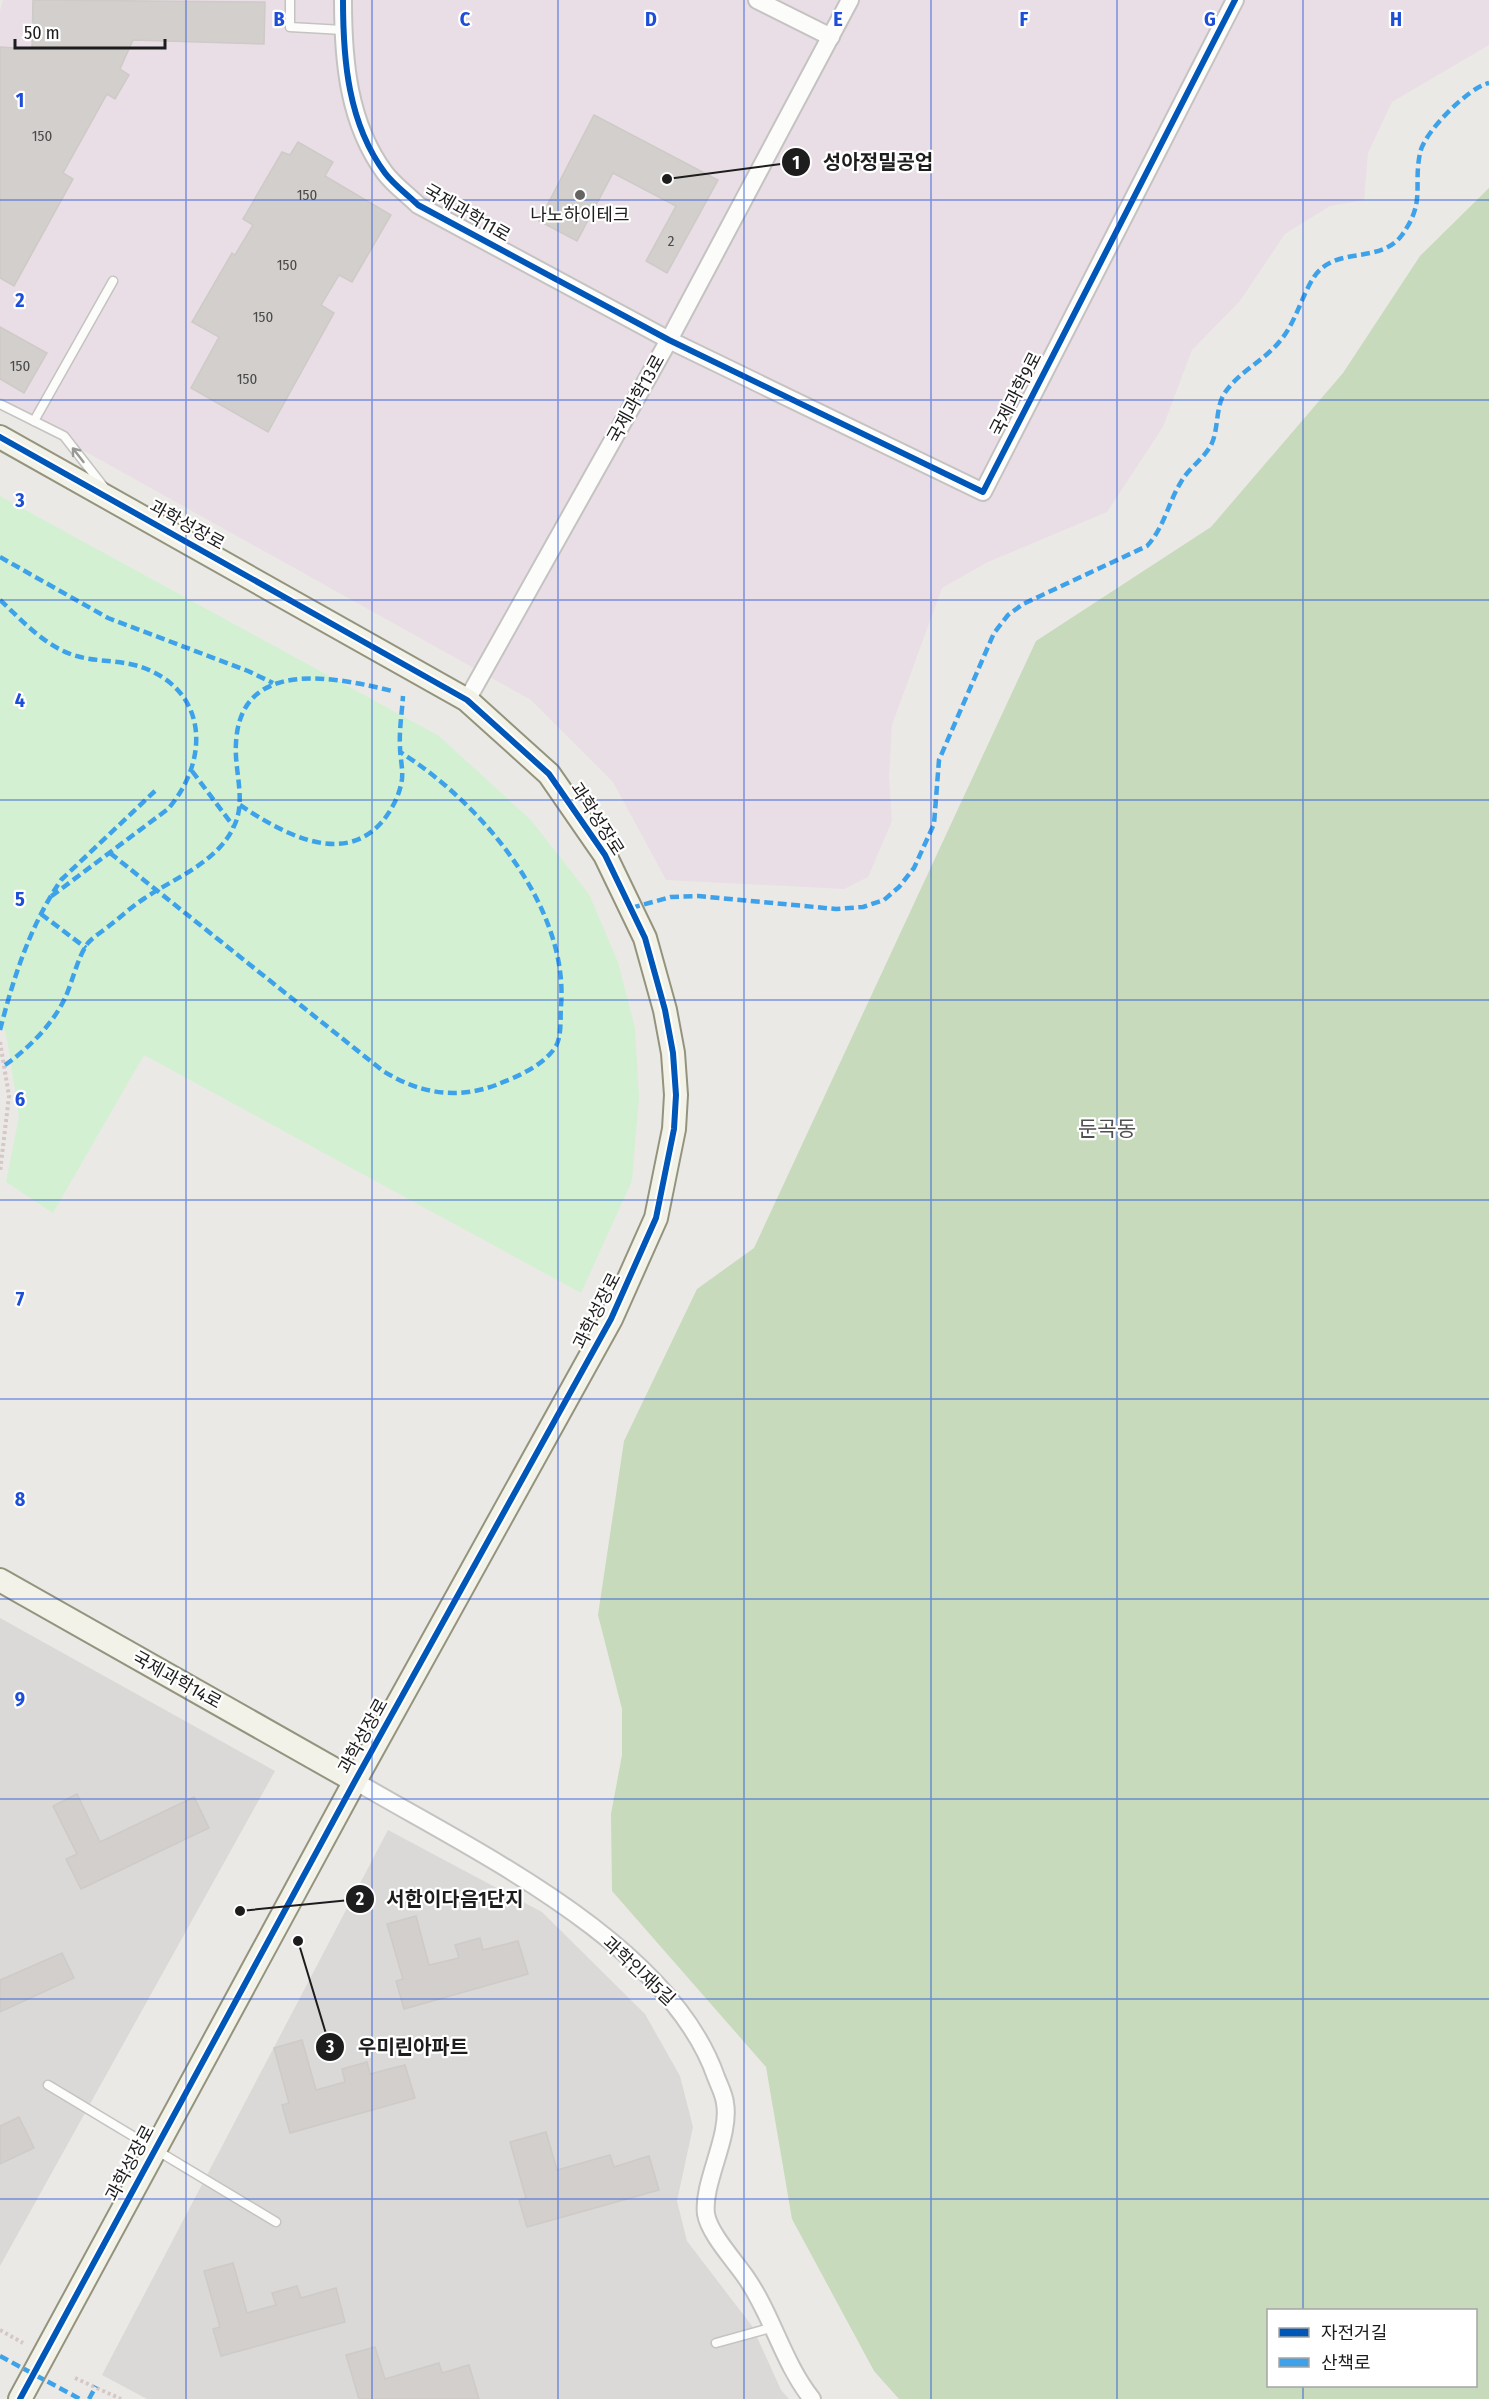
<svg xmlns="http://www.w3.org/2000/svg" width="1489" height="2399" viewBox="0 0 1489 2399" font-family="'Fira Sans Condensed','Noto Sans KR',sans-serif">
  <rect width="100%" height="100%" fill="#ebe9e6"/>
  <!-- residential -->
  <g fill="#dad9d7">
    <path d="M0 1618 275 1771 0 2266Z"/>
    <path d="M388 1830 542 1912 645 2014 680 2076 693 2127 677 2201 687 2241 752 2326 781 2390 789 2399H147L102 2375Z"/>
  </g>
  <!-- industrial -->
  <path fill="#e9dee5" d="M3 0H1489V45L1392 102 1368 153 1364 200 1330 206 1285 234 1240 301 1192 350 1163 427 1107 512 988 562 942 588 892 725 889 776 892 821 868 877 844 889 666 880 613 782 531 700 0 404V11Z"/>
  <!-- forest -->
  <path fill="#c7dabb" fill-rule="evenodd" d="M1489 188V2399H899L874 2371 792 2219 766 2067 612 1891 611 1814 622 1755V1709L598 1615 624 1441 697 1289 754 1248 1036 641 1211 527 1343 373 1420 256ZM1268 2310H1476V2386H1268Z"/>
  <!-- park -->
  <path fill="#d3f1d2" d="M0 496 439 736 530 819 589 894 618 962 635 1028 639 1098 632 1181 581 1293 144 1055 53 1213 6 1182 19 1116 6 1034 0 1020Z"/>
  <!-- building -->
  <g fill="#d2cfcd" stroke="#cecac7" stroke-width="1.5">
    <path d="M33 0 265 2 264 44 133 40 120 69 129 75 115 99 107 94 63 173 73 179 14 286 0 278V47L32 49Z"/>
    <path d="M594 115 718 180 667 273 646 261 676 206 613 173 577 241 539 221Z"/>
    <path d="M298 142 333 162 325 176 391 215 352 282 339 275 321 305 334 313 268 432 191 388 219 337 192 322 232 253 235 255 253 225 243 219 282 152 290 155Z"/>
    <path d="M0 327 47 353 24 393 0 379Z"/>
    <path d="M77 1794 100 1842 194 1797 209 1828 81 1889 66 1859 77 1854 53 1806Z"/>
    <path d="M416 1916 429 1965 459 1958 455 1945 480 1938 483 1950 518 1941 528 1974 404 2009 396 1981 403 1979 387 1924Z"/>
    <path d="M62 1953 74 1978 0 2012V1980Z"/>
    <path d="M302 2040 316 2090 345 2082 342 2069 367 2062 370 2074 405 2065 415 2098 290 2133 282 2105 289 2103 274 2048Z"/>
    <path d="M19 2117 34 2148 0 2164V2126Z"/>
    <path d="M546 2132 557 2170 610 2155 614 2167 649 2156 659 2190 527 2227 519 2200 526 2198 510 2142Z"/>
    <path d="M233 2263 247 2313 276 2305 272 2293 297 2286 301 2298 336 2288 345 2322 221 2356 213 2329 220 2327 204 2271Z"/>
    <path d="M375 2347 385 2379 439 2363 442 2373 469 2365 479 2399H359L346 2355Z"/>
  </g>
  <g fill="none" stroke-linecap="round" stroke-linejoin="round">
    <defs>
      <g id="lane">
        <path d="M290 0V27L343 30"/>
        <path d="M0 404 64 436 103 486"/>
        <path d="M34 421 113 281"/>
        <path d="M48 2085 276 2222"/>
        <path d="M716 2343 774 2327"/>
      </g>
      <g id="street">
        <path d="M343 0C343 60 348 123 385 173 394 185 408 195 418 205L669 340 983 492 1235 0"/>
        <path d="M757 0 831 37"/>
        <path d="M467 700 669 340 850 0"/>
        <path d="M355 1781C472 1850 669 1942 716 2077 719 2085 724 2094 725 2103 731 2136 702 2183 706 2214 709 2233 734 2260 745 2276 772 2314 783 2363 812 2399"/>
      </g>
      <g id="secondary">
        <path d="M0 437 467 700 549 774 605 855 645 938 665 1010 673 1053 676 1095 674 1129 656 1218 611 1319 355 1781 20 2399"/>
        <path d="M0 1580 355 1781"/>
      </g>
    </defs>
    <!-- lane casing -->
    <use href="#lane" stroke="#c4c3c2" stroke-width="11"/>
    <!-- street casing -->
    <use href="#street" stroke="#c4c3c2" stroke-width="20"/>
    <!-- secondary casing -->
    <use href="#secondary" stroke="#94947e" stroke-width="26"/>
    <!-- path -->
    <g stroke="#d5c7c5" stroke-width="4" stroke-dasharray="3 3" stroke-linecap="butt">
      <path d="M0 1042 9 1096 0 1172"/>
      <path d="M0 2330 23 2343"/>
      <path d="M75 2378 121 2399"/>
    </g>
    <!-- lane -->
    <use href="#lane" stroke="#fcfcfb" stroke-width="8"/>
    <!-- street -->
    <use href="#street" stroke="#fcfcfb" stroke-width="16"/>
    <!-- secondary -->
    <use href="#secondary" stroke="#f3f2e9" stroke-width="22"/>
    <!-- quiet -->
    <g stroke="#3da2ea" stroke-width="4.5" stroke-dasharray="9 4.5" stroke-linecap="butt">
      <path d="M0 557 108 618 248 671 273 683"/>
      <path d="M0 600C23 621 42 644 73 655 97 663 126 659 149 670 210 697 207 764 168 809L49 898"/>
      <path d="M192 771 234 827"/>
      <path d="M240 805C279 831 340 867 380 824 391 812 400 795 402 779 403 768 400 757 400 747 399 730 402 713 403 696"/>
      <path d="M110 853 383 1071C419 1093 455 1100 496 1085 516 1077 544 1066 556 1046 562 1035 560 1018 561 1006 569 906 480 802 400 752"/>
      <path d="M631 908 671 897 698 896 836 909 863 907 884 900 899 887 914 868 934 824 939 760 994 633 1008 615 1023 604 1147 546C1164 528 1168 503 1181 482 1188 469 1202 460 1210 447 1219 432 1215 409 1224 394 1238 372 1264 361 1280 341 1296 322 1301 297 1314 277 1335 245 1380 265 1402 235 1426 201 1413 188 1420 153 1424 132 1469 87 1489 83"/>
      <path d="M41 914 86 948"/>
      <path d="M0 1030C14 976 30 926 61 880L155 791"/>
      <path d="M5 1065C28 1049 53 1024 65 998 73 981 77 958 88 943 93 937 103 931 109 926 121 917 132 906 145 898 176 877 219 862 235 824 246 799 234 770 236 743 240 657 336 677 392 691"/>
      <path d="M0 2356 80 2399"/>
      <path d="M89 2399 96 2386"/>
    </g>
    <defs>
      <g id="cycleway">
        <path d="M343 0C343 60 348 123 385 173 394 185 408 195 418 205L669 340 983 492 1235 0"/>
        <path d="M0 437 467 700 549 774 605 855 645 938 665 1010 673 1053 676 1095 674 1129 656 1218 611 1319 355 1781 20 2399"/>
      </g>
    </defs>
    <!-- cycleway casing -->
    <use href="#cycleway" stroke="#fff" stroke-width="10"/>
    <!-- cycleway -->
    <use href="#cycleway" stroke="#0057b8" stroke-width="6"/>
  </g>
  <!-- one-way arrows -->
  <defs><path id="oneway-shaft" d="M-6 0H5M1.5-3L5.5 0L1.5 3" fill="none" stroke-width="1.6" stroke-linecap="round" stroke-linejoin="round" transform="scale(1.5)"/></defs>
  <use stroke="#989897" href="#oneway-shaft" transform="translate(78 455) rotate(-128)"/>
  <!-- grid -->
  <path fill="none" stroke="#1d4ed8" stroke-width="1.5" stroke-opacity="0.55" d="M186 0V2399M372 0V2399M558 0V2399M744 0V2399M931 0V2399M1117 0V2399M1303 0V2310M0 200H1489M0 400H1489M0 600H1489M0 800H1489M0 1000H1489M0 1200H1489M0 1399H1489M0 1599H1489M0 1799H1489M0 1999H1489M0 2199H1489M1303 2386V2399"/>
  <!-- markers -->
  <circle fill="#656463" stroke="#fff" stroke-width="2" cx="580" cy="195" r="6"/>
  <g text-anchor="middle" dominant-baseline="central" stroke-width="4.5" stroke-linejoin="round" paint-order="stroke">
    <!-- number labels -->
    <g font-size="15" fill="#4a4a49">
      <text x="42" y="136">150</text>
      <text x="307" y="195">150</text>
      <text x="671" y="241">2</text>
      <text x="287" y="265">150</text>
      <text x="263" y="317">150</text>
      <text x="20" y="366">150</text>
      <text x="247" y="379">150</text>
    </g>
    <!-- street labels -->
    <g font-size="18" fill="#1d1d1d" stroke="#fff">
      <text transform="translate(467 213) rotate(30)">국제과학11로</text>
      <text transform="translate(1016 394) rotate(-63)">국제과학9로</text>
      <text transform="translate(636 399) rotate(-61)">국제과학13로</text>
      <text transform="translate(187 525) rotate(29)">과학성장로</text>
      <text transform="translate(597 819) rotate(57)">과학성장로</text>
      <text transform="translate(597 1311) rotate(-63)">과학성장로</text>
      <text transform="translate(177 1680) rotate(29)">국제과학14로</text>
      <text transform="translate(363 1736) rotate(-61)">과학성장로</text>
      <text transform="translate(639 1971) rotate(43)">과학인재5길</text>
      <text transform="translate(130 2163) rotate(-62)">과학성장로</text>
    </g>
    <!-- poi labels -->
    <g font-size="18" fill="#1d1d1d" stroke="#fff">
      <text x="580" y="215">나노하이테크</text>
    </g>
    <!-- quarter labels -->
    <g font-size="21" fill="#505050" stroke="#fff">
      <text x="1107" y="1129">둔곡동</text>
    </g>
  </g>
  <g font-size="20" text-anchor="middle" font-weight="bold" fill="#1d4ed8" stroke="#fff" stroke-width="4.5" stroke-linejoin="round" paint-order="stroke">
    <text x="279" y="26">B</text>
    <text x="465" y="26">C</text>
    <text x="651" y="26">D</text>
    <text x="838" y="26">E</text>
    <text x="1024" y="26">F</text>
    <text x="1210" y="26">G</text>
    <text x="1396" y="26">H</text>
    <text x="20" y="107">1</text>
    <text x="20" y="307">2</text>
    <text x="20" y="507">3</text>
    <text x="20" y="707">4</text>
    <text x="20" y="906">5</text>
    <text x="20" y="1106">6</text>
    <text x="20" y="1306">7</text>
    <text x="20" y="1506">8</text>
    <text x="20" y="1706">9</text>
  </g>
  <!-- callouts -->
  <path fill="none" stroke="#1d1d1d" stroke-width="2" d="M667 179L796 162M240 1911L360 1899M298 1941L330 2047"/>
  <g fill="#1d1d1d" stroke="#fff" stroke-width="2">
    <circle cx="667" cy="179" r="6"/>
    <circle cx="240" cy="1911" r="6"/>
    <circle cx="298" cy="1941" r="6"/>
    <circle cx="796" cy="162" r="15"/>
    <circle cx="360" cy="1899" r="15"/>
    <circle cx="330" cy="2047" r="15"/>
  </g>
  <g font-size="18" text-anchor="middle" font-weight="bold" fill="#fff">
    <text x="796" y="169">1</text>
    <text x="360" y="1905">2</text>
    <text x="330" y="2053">3</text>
  </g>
  <g font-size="20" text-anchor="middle" font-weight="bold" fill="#1d1d1d" stroke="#fff" stroke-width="4.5" stroke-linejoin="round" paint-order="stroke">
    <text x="878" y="169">성아정밀공업</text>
    <text x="455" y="1906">서한이다음1단지</text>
    <text x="413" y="2054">우미린아파트</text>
  </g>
  <!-- legend -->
  <rect x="1267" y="2309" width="210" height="78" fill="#ffffff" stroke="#a5a5a5" stroke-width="1.5"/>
  <rect x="1279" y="2328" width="30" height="9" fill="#0057b8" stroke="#a5a5a5" stroke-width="1.5"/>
  <text x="1321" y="2339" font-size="18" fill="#1d1d1d">자전거길</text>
  <rect x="1279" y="2358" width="30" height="9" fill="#3da2ea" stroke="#a5a5a5" stroke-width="1.5"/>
  <text x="1321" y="2369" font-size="18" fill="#1d1d1d">산책로</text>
  <!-- scale -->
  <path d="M15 39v9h150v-9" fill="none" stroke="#1d1d1d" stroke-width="3"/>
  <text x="24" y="39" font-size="18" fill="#1d1d1d" stroke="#ffffff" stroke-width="4.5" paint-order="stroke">50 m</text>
</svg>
